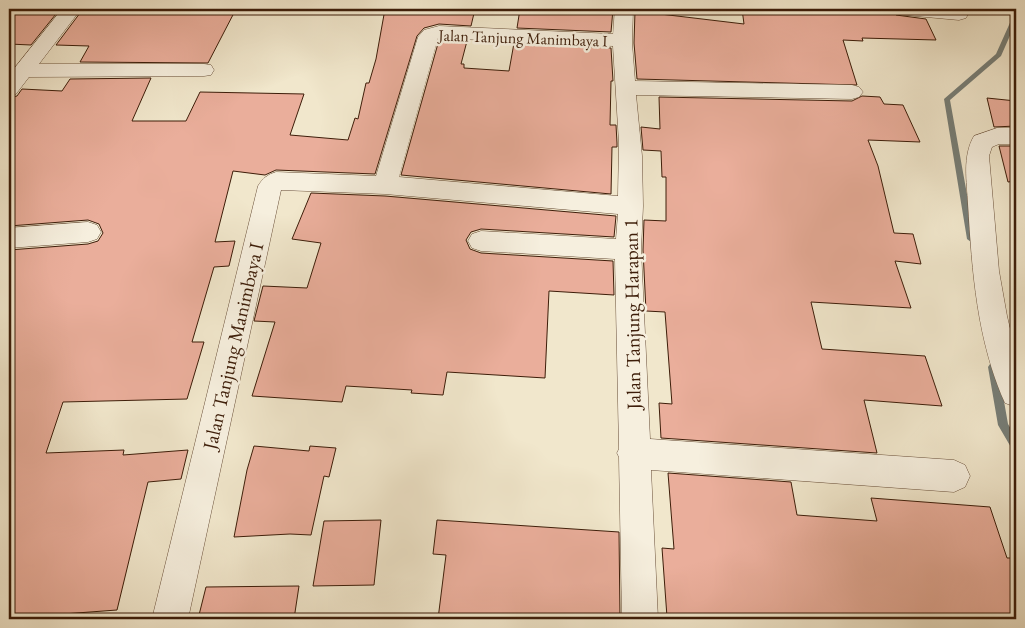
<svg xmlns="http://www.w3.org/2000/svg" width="1025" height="628" viewBox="0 0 1025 628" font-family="'EB Garamond',serif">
  <rect width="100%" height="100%" fill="#f1e7cc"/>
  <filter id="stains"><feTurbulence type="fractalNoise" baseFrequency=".004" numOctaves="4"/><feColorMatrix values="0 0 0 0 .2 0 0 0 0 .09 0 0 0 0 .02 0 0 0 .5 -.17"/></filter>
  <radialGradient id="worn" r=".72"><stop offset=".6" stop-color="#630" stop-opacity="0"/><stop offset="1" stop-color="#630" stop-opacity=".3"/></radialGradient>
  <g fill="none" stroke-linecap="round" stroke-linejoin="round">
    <!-- stream -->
    <g fill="#777e77" fill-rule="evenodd">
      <path d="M1016 14V22L1001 56 950 100 975 239 971 242 967 239 944 99 996 54 1013 16Z"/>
      <path d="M993 363 996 364 998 367 1008 424 1016 437V451L1012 449 998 425 988 367 990 364Z"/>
    </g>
  </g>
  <!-- building -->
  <g fill="#eaae9b" stroke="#3d1d09">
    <path d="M9 9H60L31 45 9 44Z"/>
    <path d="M83 9H236L208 63 80 62 89 46 56 45Z"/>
    <path d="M385 9H475L471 26 439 24 424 28 417 36 375 174 276 170 265 175 233 171 215 242 235 241 229 266 214 267 192 342H204L187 399 63 402 46 453 124 450 123 455 188 450 181 479 148 482 117 610 9 618V250L88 244 98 241 103 233 99 224 88 220 9 226V98L17 96 22 89 62 91 70 79 151 78 132 121H186L200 92 304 94 290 135 348 140 355 118 358 119 366 83H369L376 59Z"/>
    <path d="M520 9H613L611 32 517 28Z"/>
    <path d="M742 9H893L896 15 926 19 936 40 862 38 863 41 843 40 857 85 637 79 634 43 635 11 744 24Z"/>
    <path d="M439 40 467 41 461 64H464V68L509 71 514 43 611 48 613 81H611L610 125H616L617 143V147H612L611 194 401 175Z"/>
    <path d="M862 96 880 97 884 104 903 105 920 142 868 140 878 166 894 233 913 234 921 264 895 261 911 308 811 302 822 349 925 356 942 406 864 400 877 453 661 438 659 403 672 404 665 312 646 311 643 250 644 220 666 221V177H662L661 151 643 150 641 127 660 129 659 97 852 101Z"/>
    <path d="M987 98 1016 101V126L994 127Z"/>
    <path d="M999 146H1016V181L1008 182Z"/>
    <path d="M311 193 385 196 616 216 614 237 481 229 471 232 466 240 470 249 481 253 613 261 614 295 549 291 545 378 447 372 443 395 411 393 412 390 346 386 342 402 252 396 275 322 254 321 263 286 307 288 321 243 292 239Z"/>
    <path d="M254 446 309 451 310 446 336 448 329 477 324 476 311 535 290 534 234 537 247 470Z"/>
    <path d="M668 473 791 482 797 515 877 521 871 498 990 507 1007 558H1012L1016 570V619H768L738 617 739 619H690L667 617 662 548 674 549Z"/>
    <path d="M381 520 374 585 313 586 324 521Z"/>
    <path d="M437 520 619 532 620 619H438L446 555 433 554Z"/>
    <path d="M299 586 294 619H198L206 587Z"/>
  </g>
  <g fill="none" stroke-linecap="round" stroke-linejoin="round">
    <defs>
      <g id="minor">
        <path d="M62 9H81L39 64H204L211 65 214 70 211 75 204 76 29 77 16 94 9 96V75Z"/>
        <path d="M615 9H633L632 43 635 81 852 85 859 87 863 92 859 97 852 99 636 95 642 156 643 206 641 250 650 439 954 460 965 465 970 476 965 487 954 492 651 470 658 619H622L619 457 617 453 619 449 615 259 481 251 472 248 468 241 472 234 481 231 616 239 618 214 385 194 281 190 188 619H152L258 186C263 178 267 175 276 172L376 176 418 37 424 30 439 26 613 34ZM438 38 613 46 619 143 618 196 399 177Z"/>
        <path d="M895 9H961L966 10 968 14 966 18 959 20 904 15 897 13Z"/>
        <path d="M997 128H1016V144H999L992 147 989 156 999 271 1007 316 1016 354V407L1005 403C977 341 972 271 968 204 967 182 962 156 974 136Z"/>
        <path d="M88 222 97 225 101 232 97 239 88 242 9 248V228Z"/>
      </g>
    </defs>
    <!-- minor casing -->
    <use href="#minor" stroke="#6a503a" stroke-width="1"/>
    <!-- minor -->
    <use href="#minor" fill="#f6efde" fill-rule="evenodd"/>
  </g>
  <g text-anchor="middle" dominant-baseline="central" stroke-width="5" stroke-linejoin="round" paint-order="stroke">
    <!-- far-street labels -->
    <g font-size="16" fill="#3d1d09" stroke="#f6efde">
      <text transform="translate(523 38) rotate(2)">Jalan Tanjung Manimbaya I</text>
    </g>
    <!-- street labels -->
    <g font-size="20" fill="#3d1d09" stroke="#f6efde">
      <text transform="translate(632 314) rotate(-91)">Jalan Tanjung Harapan 1</text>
      <text transform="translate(233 346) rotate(-77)">Jalan Tanjung Manimbaya I</text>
    </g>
  </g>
  <!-- margin -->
  <rect width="1025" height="628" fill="none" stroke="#f1e7cc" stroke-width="30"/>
  <rect x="10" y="10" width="1005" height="608" fill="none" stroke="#3d1d09" stroke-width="2.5"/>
  <rect x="15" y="15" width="995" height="598" fill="none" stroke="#3d1d09"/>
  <rect width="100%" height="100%" filter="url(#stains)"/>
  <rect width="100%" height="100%" fill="url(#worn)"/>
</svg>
